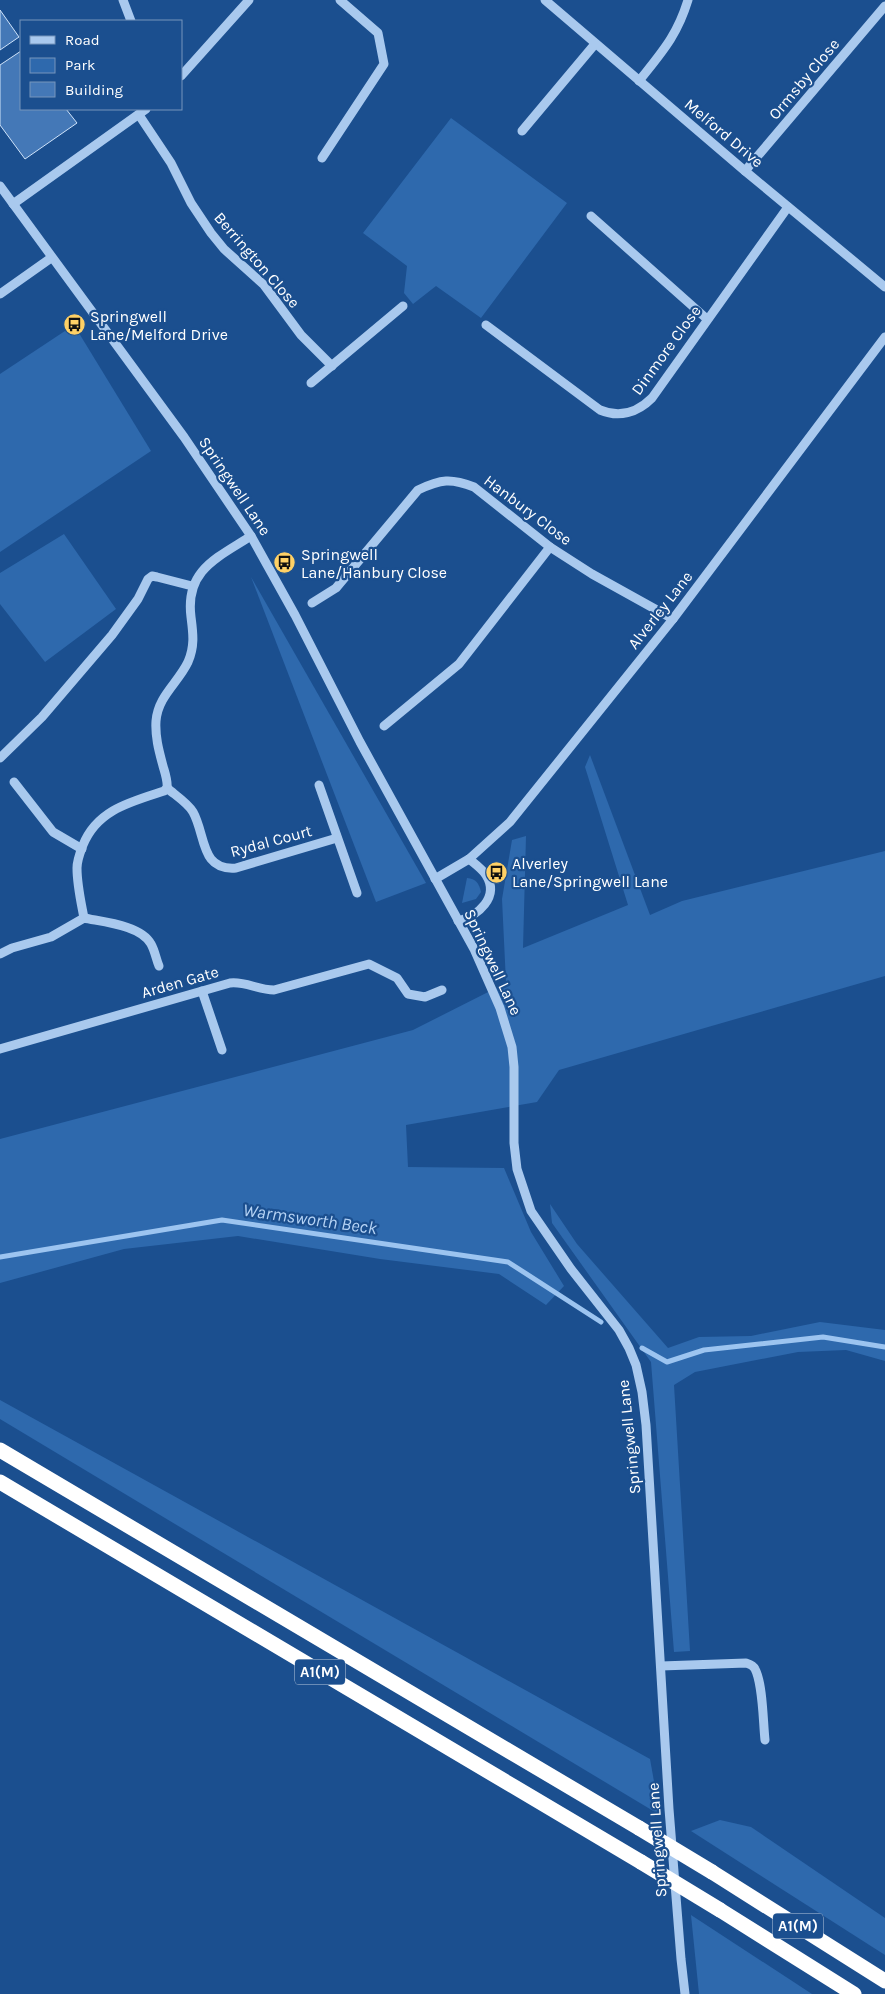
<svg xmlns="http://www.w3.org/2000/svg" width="885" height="1994" viewBox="0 0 885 1994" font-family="Karla,sans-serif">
  <rect width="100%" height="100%" fill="#1b4f8f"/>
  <!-- green -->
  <g fill="#2e69ad">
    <path d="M451 118 567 203 481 318 436 286 413 304 404 293 407 266 363 233Z"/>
    <path d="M74 325 151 451 0 552V374Z"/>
    <path d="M64 534 116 609 45 662 0 604V573Z"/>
    <path d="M251 577 426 883 376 902Z"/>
    <path d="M590 755 650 915 682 901 885 851V976L559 1070 537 1102 406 1125 408 1167 504 1168 531 1232 564 1286 546 1305 499 1274 380 1259 238 1236 124 1249 0 1283V1139L413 1030 506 983 502 899 512 840 526 836 523 948 628 905 585 767Z"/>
    <path d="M467 878C476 879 479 883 481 892L476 899 462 903Z"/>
    <path d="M550 1204 577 1244 668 1348 699 1337 751 1336 820 1322 885 1330V1361L846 1350 798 1352 695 1372 674 1385 690 1651 674 1652 651 1362 552 1223Z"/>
    <path d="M0 1400 650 1759 660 1815 0 1419Z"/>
    <path d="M720 1820 751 1827 885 1918V1955L691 1831Z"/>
    <path d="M691 1915 812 1994H699Z"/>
  </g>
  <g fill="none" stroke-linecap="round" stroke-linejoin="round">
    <!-- stream -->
    <g stroke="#9cc4f0" stroke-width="5">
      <path d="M0 1257 222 1220 508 1262 601 1322"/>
      <path d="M642 1348 667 1362 704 1350 823 1337 885 1347"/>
    </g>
  </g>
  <!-- building -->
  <g fill="#4478b7" stroke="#cfe3fa">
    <path d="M0 10 19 37 0 50Z"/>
    <path d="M21 51V109H66L77 123 25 159 0 125V65Z"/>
  </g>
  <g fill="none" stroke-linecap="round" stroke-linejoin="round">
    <!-- minor -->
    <g stroke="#a9c9ee" stroke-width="9">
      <path d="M123 0 131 21"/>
      <path d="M545 0 745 171 885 287"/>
      <path d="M181 76 249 0"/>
      <path d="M639 81C662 52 677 36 688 0"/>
      <path d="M139 115 171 163 191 203 211 233 224 249 264 285 301 335 332 366"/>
      <path d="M522 131 595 44"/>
      <path d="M322 158 384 64 378 33 340 0"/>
      <path d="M745 171 885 6"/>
      <path d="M0 186 184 437 251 536 295 615 360 742 474 949 500 1008 512 1047 514 1067V1143L517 1169 531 1211 571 1269 619 1330 629 1348 636 1365 642 1392 646 1425 669 1809 681 1959 685 1994"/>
      <path d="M13 204 146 109"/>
      <path d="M591 216 707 319"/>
      <path d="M0 294 51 258"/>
      <path d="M486 325 600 410C619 418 637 413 652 398L788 207"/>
      <path d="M311 383 403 306"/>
      <path d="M312 603 336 588 418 490C441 479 451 478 474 487L550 547 592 574 673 619"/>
      <path d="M384 726 459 664 550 547"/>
      <path d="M0 758 42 717 112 635 138 599 148 579 152 576 157 577 192 586"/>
      <path d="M14 782 53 832 82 849"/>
      <path d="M319 785 357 893"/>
      <path d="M167 788C175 795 188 803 193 812 206 835 200 871 236 868L337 838"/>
      <path d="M435 879 469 859 510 822 673 619 885 337"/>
      <path d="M84 918C81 902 77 885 77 868 77 860 80 853 83 845 97 810 130 802 164 791L167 788C168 781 165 773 163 766 159 751 155 737 156 721 158 696 178 683 188 662 195 646 193 633 191 617 185 570 217 558 251 536"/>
      <path d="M458 921C478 916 500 897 486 875 482 869 475 864 469 859"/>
      <path d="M0 954 12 948 51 937 84 918C103 922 141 925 151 944 155 951 156 959 159 966"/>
      <path d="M202 991 222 1050"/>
      <path d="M0 1049 230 983C245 981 258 990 274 990L369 964 397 978 408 994 425 997 442 990"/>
      <path d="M661 1666 746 1663C749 1664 753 1665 755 1669 763 1684 763 1722 765 1740"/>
    </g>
    <!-- highway -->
    <g stroke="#fff" stroke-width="15">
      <path d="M0 1450 639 1828"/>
      <path d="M0 1482 641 1862"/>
      <path d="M712 1872 885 1981"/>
      <path d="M720 1910 854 1994"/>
    </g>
    <!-- highway-bridge -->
    <g stroke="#fff" stroke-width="15">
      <path d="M639 1828 712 1872"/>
      <path d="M641 1862 720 1910"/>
    </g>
  </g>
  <!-- icons -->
  <defs>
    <symbol id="bus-disc" viewBox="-11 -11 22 22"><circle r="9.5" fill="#ffd166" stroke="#1b4f8f"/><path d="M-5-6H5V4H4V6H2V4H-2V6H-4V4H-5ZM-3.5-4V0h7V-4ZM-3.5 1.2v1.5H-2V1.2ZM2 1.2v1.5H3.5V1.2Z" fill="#111"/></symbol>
  </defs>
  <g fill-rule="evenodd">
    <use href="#bus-disc" x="62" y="312" width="25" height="25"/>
    <use href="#bus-disc" x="272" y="550" width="25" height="25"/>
    <use href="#bus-disc" x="484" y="860" width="25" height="25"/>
  </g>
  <g text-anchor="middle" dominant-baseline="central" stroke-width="4.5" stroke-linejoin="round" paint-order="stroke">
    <!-- shield labels -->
    <g fill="#1b4f8f" stroke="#bbcadd" stroke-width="1">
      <rect x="295" y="1659.5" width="50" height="25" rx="4"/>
      <rect x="773" y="1913.5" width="50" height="25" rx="4"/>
    </g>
    <g font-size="15" font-weight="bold" fill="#fff">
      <text x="320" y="1672">A1(M)</text>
      <text x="798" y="1926">A1(M)</text>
    </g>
    <!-- street labels -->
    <g font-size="16" fill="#fff" stroke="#1b4f8f">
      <text transform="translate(804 79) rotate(-50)">Ormsby Close</text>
      <text transform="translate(724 133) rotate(40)">Melford Drive</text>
      <text transform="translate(257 260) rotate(49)">Berrington Close</text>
      <text transform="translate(666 350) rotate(-54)">Dinmore Close</text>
      <text transform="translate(235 486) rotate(56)">Springwell Lane</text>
      <text transform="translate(528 510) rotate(37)">Hanbury Close</text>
      <text transform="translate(660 610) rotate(-52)">Alverley Lane</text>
      <text transform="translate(271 841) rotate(-15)">Rydal Court</text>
      <text transform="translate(493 962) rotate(65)">Springwell Lane</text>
      <text transform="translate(180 982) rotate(-16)">Arden Gate</text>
      <text transform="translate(629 1437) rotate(-96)">Springwell Lane</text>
      <text transform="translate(657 1840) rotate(-94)">Springwell Lane</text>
    </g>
    <!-- poi labels -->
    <g font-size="16" fill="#fff" stroke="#1b4f8f" text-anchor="start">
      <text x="90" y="316">Springwell<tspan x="90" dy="18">Lane/Melford Drive</tspan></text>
      <text x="301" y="554">Springwell<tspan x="301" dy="18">Lane/Hanbury Close</tspan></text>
      <text x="512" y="863">Alverley<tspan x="512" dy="18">Lane/Springwell Lane</tspan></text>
    </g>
    <!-- water labels -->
    <g font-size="18" font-style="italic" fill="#b5d3f5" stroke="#1b4f8f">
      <text transform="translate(310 1219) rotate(8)">Warmsworth Beck</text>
    </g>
  </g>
  <!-- legend -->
  <rect x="20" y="20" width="162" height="90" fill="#1b4f8f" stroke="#7695bc"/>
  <rect x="30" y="36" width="25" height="8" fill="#a9c9ee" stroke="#7695bc"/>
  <text x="65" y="45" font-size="15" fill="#ffffff">Road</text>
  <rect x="30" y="58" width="25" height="15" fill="#2e69ad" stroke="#7695bc"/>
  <text x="65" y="70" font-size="15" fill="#ffffff">Park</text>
  <rect x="30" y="82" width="25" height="15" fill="#4478b7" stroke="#7695bc"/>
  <text x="65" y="95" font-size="15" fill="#ffffff">Building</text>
</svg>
